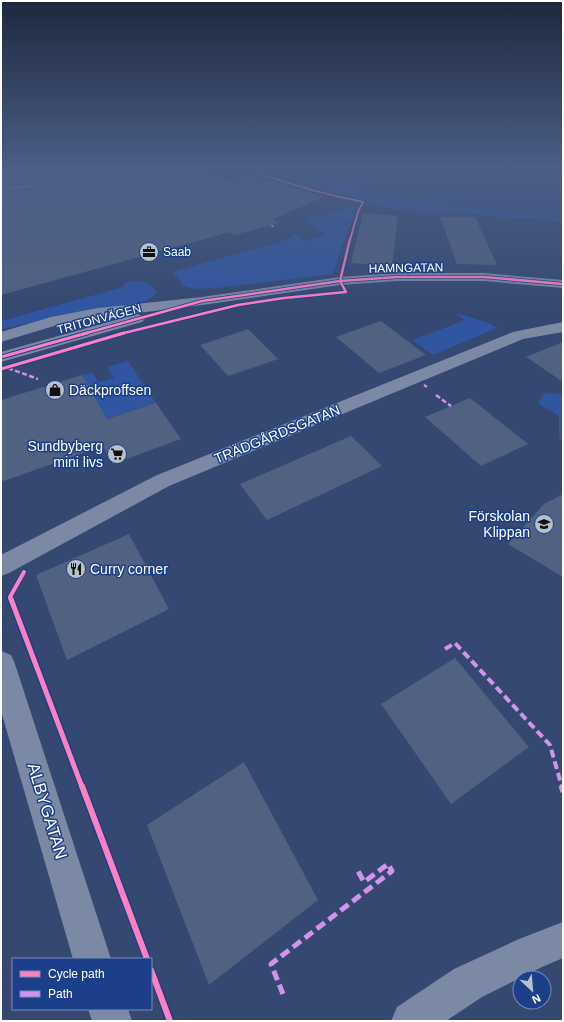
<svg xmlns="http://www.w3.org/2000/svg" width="564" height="1022" viewBox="0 0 564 1022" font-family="Helvetica,sans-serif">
  <rect width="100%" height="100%" fill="#354871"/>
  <!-- green -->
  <g fill="#3055a1">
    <path d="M246 166H281L303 175 347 183 382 198 554 217 563 218V222L536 218H511L476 215 461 211 397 210Z"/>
    <path d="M356 206 333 274 217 288 196 289 184 286 172 272 287 240 295 234 304 241 326 235 308 223 302 221Z"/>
    <path d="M133 281C144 281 151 283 157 292 152 299 146 301 138 303L76 313 1 329V321L123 287 126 283Z"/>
    <path d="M460 314 489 323 497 328 433 355 413 340 465 320 457 315Z"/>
    <path d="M128 361 156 403 107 419 82 375 92 372 98 382 114 378 107 367Z"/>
    <path d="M544 393 563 394V442L559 438V416L538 403Z"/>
  </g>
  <!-- water -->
  <path fill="#324c82" d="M281 166H563V218L382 198 347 183 303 175Z"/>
  <!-- building -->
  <g fill="#516181">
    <path d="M1 166H147L150 168 164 166H205L228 180 252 175 324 197 273 219 279 223 234 235 230 232 1 295Z"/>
    <path d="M363 213 398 216 392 266 351 263Z"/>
    <path d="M440 217H475L497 265 457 264Z"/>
    <path d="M381 321 426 355 379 373 336 337Z"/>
    <path d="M248 329 278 359 228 376 200 345Z"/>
    <path d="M563 342V382L526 357 548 348Z"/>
    <path d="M82 375 107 419 156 403 181 439 113 464 103 446 1 482V400Z"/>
    <path d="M470 398 528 444 481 466 425 417Z"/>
    <path d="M351 436 382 466 267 520 240 484Z"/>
    <path d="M563 494V577L508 544 544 504Z"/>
    <path d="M129 534 169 609 67 660 36 575Z"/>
    <path d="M455 658 529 747 451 804 381 704Z"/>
    <path d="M244 762 318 900 209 985 147 825Z"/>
  </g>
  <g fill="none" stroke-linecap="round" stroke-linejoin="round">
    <!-- minor -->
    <g fill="#7c89a5" fill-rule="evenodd">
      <path d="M397 273H484L563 280V288L484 281H397L340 285 202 305 98 318 54 326 1 342V332L51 317 98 308 202 297 340 277Z"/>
      <path d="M137 314 142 316 145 319 142 322 1 362V352Z"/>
      <path d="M563 322V332L523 339 169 486 9 573 1 576V555L155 476 513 332Z"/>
      <path d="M1 651 11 655 15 664 111 959H73L1 711Z"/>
      <path d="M563 922V958L542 967 482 997 446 1021H391L397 1007 454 969 519 939Z"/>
      <path d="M88 1009H128L132 1021H92Z"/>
    </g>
    <!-- quiet-far3 -->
    <g stroke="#d193ec" stroke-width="1.5" stroke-dasharray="3 1.5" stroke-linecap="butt">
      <path d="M61 179 126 166"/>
      <path d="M10 189 33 185"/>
      <path d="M271 225 274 227"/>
    </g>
    <!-- quiet-far2 -->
    <g stroke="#d193ec" stroke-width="2.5" stroke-dasharray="5 2.5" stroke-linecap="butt">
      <path d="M8 368 38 379"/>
      <path d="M424 385 427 387"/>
      <path d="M436 395 451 406"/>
    </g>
    <!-- quiet-far1 -->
    <path stroke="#d193ec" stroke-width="4" stroke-dasharray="8 4" stroke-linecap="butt" d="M445 649 455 643 550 745 562 787"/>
    <!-- quiet -->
    <g stroke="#d193ec" stroke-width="5" stroke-dasharray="10 5" stroke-linecap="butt">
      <path d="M561 786 563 792"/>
      <path d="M283 994 271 964 392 871 388 864 364 882 358 871"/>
    </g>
    <defs>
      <path id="cycleway-far5" d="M239 166C279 181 321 194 363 202L358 212 350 240"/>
      <g id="cycleway-far4">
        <path d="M83 334 202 301 340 281 397 277H484L563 284"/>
        <path d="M120 334 238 305 284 298 346 292 340 281 350 239"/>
      </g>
      <g id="cycleway-far3">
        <path d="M1 357 87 333"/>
        <path d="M1 369 124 333"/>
      </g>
      <path id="cycleway-far2" d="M11 600 10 597 24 572"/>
      <path id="cycleway-far1" d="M11 599 82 787"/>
      <g id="cycleway">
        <path d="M82 786 147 959"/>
        <path d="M151 970 170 1021"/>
      </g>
    </defs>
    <!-- cycleway-far5 casing -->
    <use href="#cycleway-far5" stroke="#1c3f8a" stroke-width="3.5"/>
    <!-- cycleway-far4 casing -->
    <use href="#cycleway-far4" stroke="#1c3f8a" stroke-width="4"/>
    <!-- cycleway-far3 casing -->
    <use href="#cycleway-far3" stroke="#1c3f8a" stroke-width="5"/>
    <!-- cycleway-far2 casing -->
    <use href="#cycleway-far2" stroke="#1c3f8a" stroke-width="6"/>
    <!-- cycleway-far1 casing -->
    <use href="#cycleway-far1" stroke="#1c3f8a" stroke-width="8"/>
    <!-- cycleway casing -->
    <use href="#cycleway" stroke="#1c3f8a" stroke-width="9"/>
    <!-- cycleway-far5 -->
    <use href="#cycleway-far5" stroke="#ff80c0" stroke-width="2"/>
    <!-- cycleway-far4 -->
    <use href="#cycleway-far4" stroke="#ff80c0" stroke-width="2.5"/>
    <!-- cycleway-far3 -->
    <use href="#cycleway-far3" stroke="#ff80c0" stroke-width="3"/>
    <!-- cycleway-far2 -->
    <use href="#cycleway-far2" stroke="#ff80c0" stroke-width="4"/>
    <!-- cycleway-far1 -->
    <use href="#cycleway-far1" stroke="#ff80c0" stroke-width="5"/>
    <!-- cycleway -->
    <use href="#cycleway" stroke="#ff80c0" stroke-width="6"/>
  </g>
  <!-- sky -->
  <linearGradient id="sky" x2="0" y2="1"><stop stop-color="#1d283e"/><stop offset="0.54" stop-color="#4b5e86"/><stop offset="1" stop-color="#4b5e86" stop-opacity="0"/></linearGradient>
  <rect width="564" height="309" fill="url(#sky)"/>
  <!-- icons -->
  <defs>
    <symbol id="office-disc" viewBox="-11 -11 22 22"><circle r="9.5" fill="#b8bfcd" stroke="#1c3f8a"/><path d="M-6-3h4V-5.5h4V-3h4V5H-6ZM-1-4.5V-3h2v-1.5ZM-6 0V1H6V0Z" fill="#111"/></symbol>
    <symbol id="shop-disc" viewBox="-11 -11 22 22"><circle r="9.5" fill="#b8bfcd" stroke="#1c3f8a"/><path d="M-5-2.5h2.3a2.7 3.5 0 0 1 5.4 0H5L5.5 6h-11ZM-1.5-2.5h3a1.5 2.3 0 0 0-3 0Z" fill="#111"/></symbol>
    <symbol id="supermarket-disc" viewBox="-11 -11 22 22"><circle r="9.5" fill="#b8bfcd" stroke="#1c3f8a"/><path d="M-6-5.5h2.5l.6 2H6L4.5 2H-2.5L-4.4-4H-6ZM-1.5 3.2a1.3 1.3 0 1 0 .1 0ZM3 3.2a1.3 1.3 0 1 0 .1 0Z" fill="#111"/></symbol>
    <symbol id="school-disc" viewBox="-11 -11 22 22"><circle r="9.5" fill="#b8bfcd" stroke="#1c3f8a"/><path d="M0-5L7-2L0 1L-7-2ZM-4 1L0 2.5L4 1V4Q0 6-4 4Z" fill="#111"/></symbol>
    <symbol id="restaurant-disc" viewBox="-11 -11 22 22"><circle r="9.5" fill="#b8bfcd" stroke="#1c3f8a"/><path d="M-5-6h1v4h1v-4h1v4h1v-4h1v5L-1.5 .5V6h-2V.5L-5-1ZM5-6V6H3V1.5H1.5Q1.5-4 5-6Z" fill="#111"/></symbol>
  </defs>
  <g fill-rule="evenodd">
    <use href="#office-disc" x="138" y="241" width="22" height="22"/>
    <use href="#shop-disc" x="44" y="379" width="22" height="22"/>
    <use href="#supermarket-disc" x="106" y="443" width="22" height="22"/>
    <use href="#school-disc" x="533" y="513" width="22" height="22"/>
    <use href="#restaurant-disc" x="65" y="558" width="22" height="22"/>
  </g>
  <g text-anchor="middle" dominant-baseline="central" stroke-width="3" stroke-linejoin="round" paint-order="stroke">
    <!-- far-poi labels -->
    <g font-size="12" fill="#fff" stroke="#1c3f8a" text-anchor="start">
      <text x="163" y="252">Saab</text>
    </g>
    <!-- far-street labels -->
    <g font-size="12" fill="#fff" stroke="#1c3f8a">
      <text transform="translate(406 268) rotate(-1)">HAMNGATAN</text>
      <text transform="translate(99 319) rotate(-15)">TRITONVÄGEN</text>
    </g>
    <!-- poi labels -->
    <g font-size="14" fill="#fff" stroke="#1c3f8a" text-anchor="start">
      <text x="69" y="390">Däckproffsen</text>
      <text x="103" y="446" text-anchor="end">Sundbyberg<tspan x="103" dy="16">mini livs</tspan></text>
      <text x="530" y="516" text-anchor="end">Förskolan<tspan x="530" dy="16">Klippan</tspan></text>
      <text x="90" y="569">Curry corner</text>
    </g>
    <!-- street labels -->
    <g font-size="14" fill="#fff" stroke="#1c3f8a">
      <text transform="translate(277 434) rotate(-22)">TRÄDGÅRDSGATAN</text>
    </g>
    <!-- near-street labels -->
    <g font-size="17" fill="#fff" stroke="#1c3f8a">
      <text transform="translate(47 811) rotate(73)">ALBYGATAN</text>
    </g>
  </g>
  <!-- border -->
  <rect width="564" height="1022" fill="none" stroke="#ffffff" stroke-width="4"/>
  <!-- legend -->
  <rect x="12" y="958" width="140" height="52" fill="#1c3f8a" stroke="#778cb9"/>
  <rect x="20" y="971" width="20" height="6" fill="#ff80c0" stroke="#778cb9"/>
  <text x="48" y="978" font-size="12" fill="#ffffff">Cycle path</text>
  <rect x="20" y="991" width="20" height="6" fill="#d193ec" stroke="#778cb9"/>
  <text x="48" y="998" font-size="12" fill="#ffffff">Path</text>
  <!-- north arrow -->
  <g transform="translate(532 990) rotate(154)"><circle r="19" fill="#1c3f8a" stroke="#778cb9"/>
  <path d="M0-3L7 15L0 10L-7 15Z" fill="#b8bfcd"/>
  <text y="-6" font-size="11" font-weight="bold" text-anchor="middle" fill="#ffffff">N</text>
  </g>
</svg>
